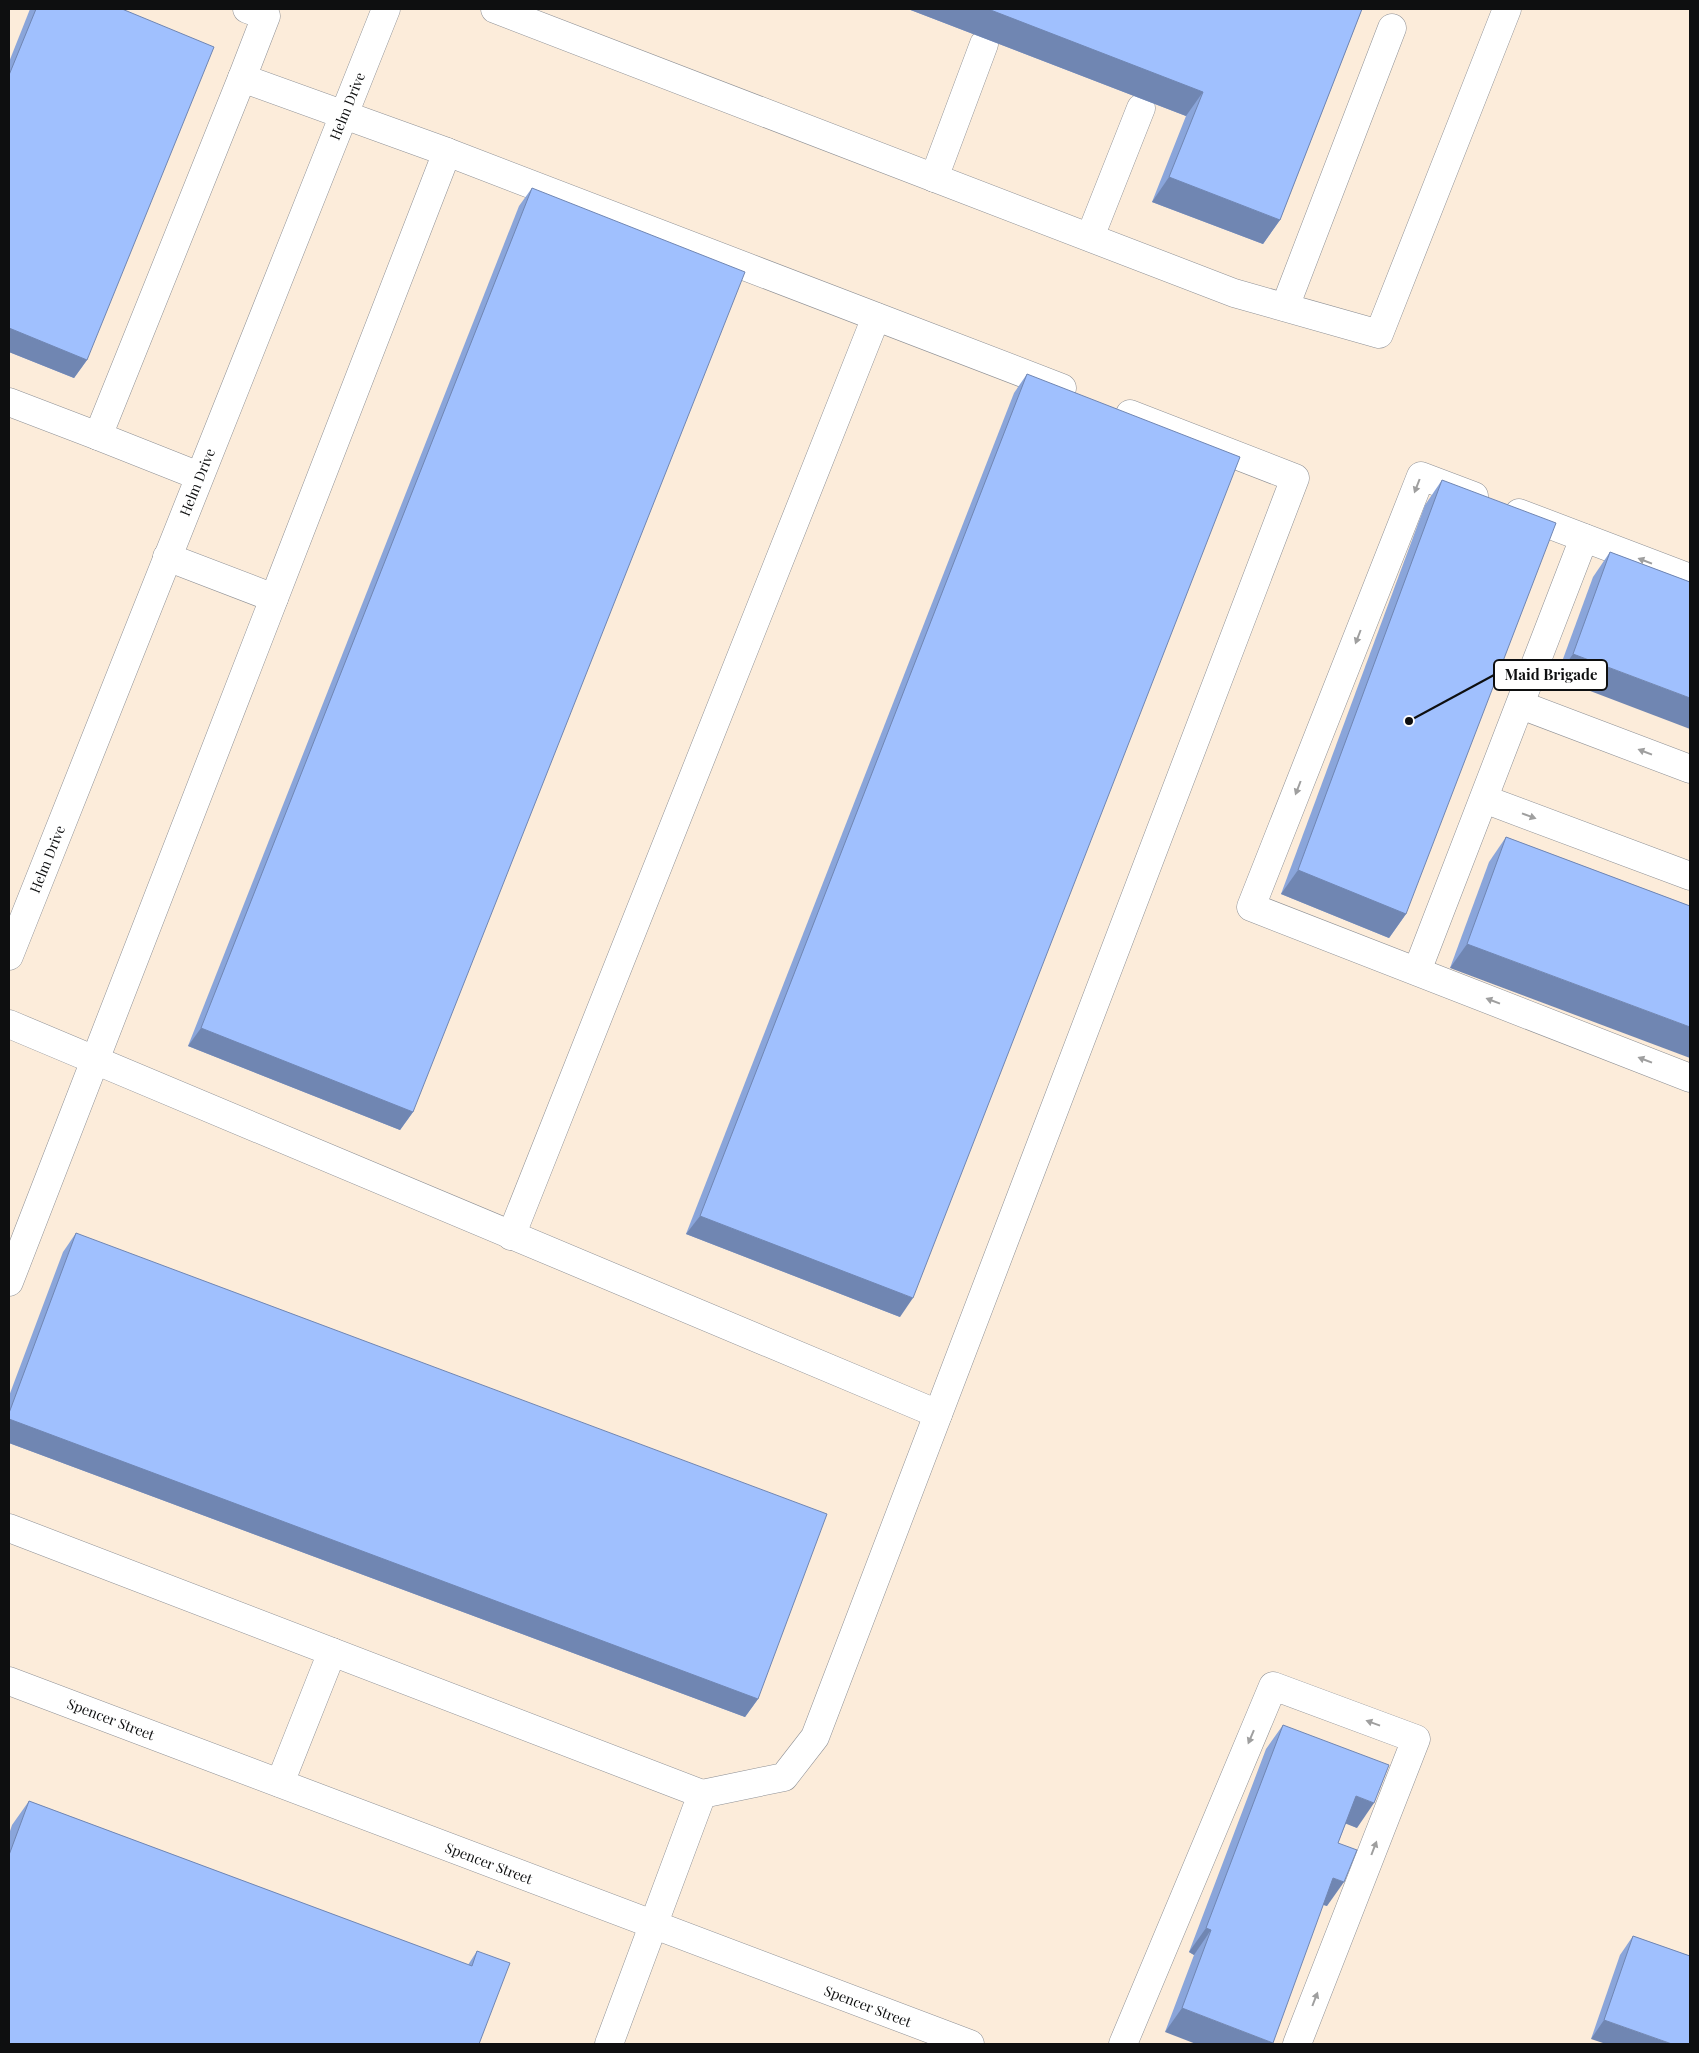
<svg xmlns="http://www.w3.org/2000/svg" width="1699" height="2053" viewBox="0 0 1699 2053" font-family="'Playfair Display',serif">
  <rect width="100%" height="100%" fill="#f6f9fe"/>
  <!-- industrial -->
  <rect fill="#fcecda" x="9" y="9" width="1681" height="2035"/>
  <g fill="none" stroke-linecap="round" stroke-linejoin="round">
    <defs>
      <g id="minor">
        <path d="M495 9 1234 293 1379 334 1507 9"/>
        <path d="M447 152 1062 388"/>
        <path d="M934 178 984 44"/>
        <path d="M1090 237 1141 108"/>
        <path d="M1285 307 1392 28"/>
        <path d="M9 402 98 436"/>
        <path d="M199 476 98 436 242 78"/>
        <path d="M1474 496 1421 476 1251 907 1690 1078"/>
        <path d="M1519 513 1690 578"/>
        <path d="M167 557 274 598"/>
        <path d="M1521 705 1690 769"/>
        <path d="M1484 799 1690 876"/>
        <path d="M9 956 386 9"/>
        <path d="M1417 971 1584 538"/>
        <path d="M9 1024 938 1414"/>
        <path d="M511 1236 876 317"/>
        <path d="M9 1282 447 152 242 78 266 16 247 9"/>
        <path d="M9 1528 702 1794 609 2044"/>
        <path d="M9 1681 970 2044"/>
        <path d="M280 1783 332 1652"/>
        <path d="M702 1794 784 1777 815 1737 1295 478 1130 414"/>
        <path d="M1123 2044 1273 1686 1416 1739 1297 2044"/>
      </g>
    </defs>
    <!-- minor casing -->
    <use href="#minor" stroke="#8e9095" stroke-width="29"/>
    <!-- minor -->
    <use href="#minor" stroke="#fff" stroke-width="28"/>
  </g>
  <!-- wall -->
  <g fill="#8aa5da">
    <path d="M30 9H122L87 360 74 378 9 352V62Z"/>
    <path d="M908 9H1362L1280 220 1263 244 1152 202 1186 116Z"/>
    <path d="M532 188 413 1112 400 1130 188 1046 519 206Z"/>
    <path d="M1027 374 900 1317 686 1234 1014 393Z"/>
    <path d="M1442 480 1406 914 1389 938 1281 894 1425 505Z"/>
    <path d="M1610 552 1690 582 1556 678 1593 577Z"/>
    <path d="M1506 837 1690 906 1450 968 1489 862Z"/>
    <path d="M76 1233 758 1699 745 1717 9 1443V1396L63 1252Z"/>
    <path d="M1283 1725 1357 1828 1346 1823 1338 1843 1327 1906 1323 1905 1165 2032 1194 1955 1189 1952 1266 1749Z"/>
    <path d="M29 1801 468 1965 477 1951 479 2044H9V1834L12 1825Z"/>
    <path d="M1633 1936 1690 1956 1591 2039 1620 1955Z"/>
  </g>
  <!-- shaded-wall -->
  <g fill="#7086b2">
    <path d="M908 9H988L1203 92 1186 116Z"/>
    <path d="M1169 177 1280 220 1263 244 1152 202Z"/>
    <path d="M9 328 87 360 74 378 9 352Z"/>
    <path d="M1573 654 1690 698V729L1556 678Z"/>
    <path d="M1298 870 1406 914 1389 938 1281 894Z"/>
    <path d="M1467 944 1690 1027V1058L1450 968Z"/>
    <path d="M201 1028 413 1112 400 1130 188 1046Z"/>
    <path d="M700 1216 913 1298 900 1317 686 1234Z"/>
    <path d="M9 1419 758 1699 745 1717 9 1443Z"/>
    <path d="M1356 1796 1374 1803 1357 1828 1339 1821Z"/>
    <path d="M1333 1878 1344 1882 1327 1906 1316 1902Z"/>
    <path d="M1206 1928 1211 1930 1194 1955 1189 1952Z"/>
    <path d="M1182 2008 1273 2043 1272 2044H1196L1165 2032Z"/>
    <path d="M1604 2020 1672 2044H1606L1591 2039Z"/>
  </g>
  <!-- building -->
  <g fill="#a0c0fe" stroke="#7086b2">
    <path d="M36 9H122L214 47 87 360 9 328V75Z"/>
    <path d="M988 9H1362L1280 220 1169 177 1203 92Z"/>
    <path d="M532 188 745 272 413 1112 201 1028Z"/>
    <path d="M1027 374 1240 457 913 1298 700 1216Z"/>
    <path d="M1442 480 1556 523 1406 914 1298 870Z"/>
    <path d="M1610 552 1690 582V698L1573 654Z"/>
    <path d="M1506 837 1690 906V1027L1467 944Z"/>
    <path d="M76 1233 827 1514 758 1699 9 1419V1413Z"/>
    <path d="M1283 1725 1389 1765 1374 1803 1356 1796 1338 1843 1357 1850 1344 1882 1333 1878 1273 2043 1182 2008 1211 1930 1206 1928Z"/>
    <path d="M29 1801 472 1966 477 1951 510 1963 479 2044H9V1855Z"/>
    <path d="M1633 1936 1690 1956V2044H1672L1604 2020Z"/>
  </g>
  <!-- one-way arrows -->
  <defs><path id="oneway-solid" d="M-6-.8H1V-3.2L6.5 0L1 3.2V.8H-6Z" transform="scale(1.25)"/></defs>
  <g fill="#9f9f9f">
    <use href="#oneway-solid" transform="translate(1417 486) rotate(111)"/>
    <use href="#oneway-solid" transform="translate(1645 561) rotate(-159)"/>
    <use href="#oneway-solid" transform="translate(1358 637) rotate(111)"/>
    <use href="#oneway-solid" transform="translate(1645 752) rotate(-159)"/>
    <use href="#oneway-solid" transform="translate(1298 788) rotate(111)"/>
    <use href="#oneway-solid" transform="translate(1529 816) rotate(20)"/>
    <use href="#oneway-solid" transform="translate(1493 1001) rotate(-159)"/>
    <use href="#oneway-solid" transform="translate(1645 1060) rotate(-159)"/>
    <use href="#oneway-solid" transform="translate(1373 1723) rotate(-160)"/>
    <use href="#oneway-solid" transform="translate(1251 1737) rotate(113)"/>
    <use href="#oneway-solid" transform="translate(1374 1848) rotate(-69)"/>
    <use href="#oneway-solid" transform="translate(1315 1999) rotate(-69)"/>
  </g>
  <g text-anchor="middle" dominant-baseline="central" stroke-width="4" stroke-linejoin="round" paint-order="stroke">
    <!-- street labels -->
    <g font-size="14" fill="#0e0f10" stroke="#fff">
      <text transform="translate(347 106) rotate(-68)">Helm Drive</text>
      <text transform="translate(197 482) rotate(-68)">Helm Drive</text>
      <text transform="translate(47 859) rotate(-68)">Helm Drive</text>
      <text transform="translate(111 1719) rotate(21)">Spencer Street</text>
      <text transform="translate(489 1863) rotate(21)">Spencer Street</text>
      <text transform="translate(868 2006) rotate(21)">Spencer Street</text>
    </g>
  </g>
  <!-- callouts -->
  <path fill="none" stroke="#0e0f10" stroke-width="2" d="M1409 721L1494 675"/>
  <circle fill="#0e0f10" stroke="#fff" stroke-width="2" cx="1409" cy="721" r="5"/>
  <rect fill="#fff" stroke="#0e0f10" stroke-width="2" x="1494" y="660" width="113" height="30" rx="5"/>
  <g font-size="15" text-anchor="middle" font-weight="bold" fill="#0e0f10">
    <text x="1551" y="680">Maid Brigade</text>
  </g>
  <!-- border -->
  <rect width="1699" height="2053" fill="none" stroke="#0e0f10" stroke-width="20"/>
</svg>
